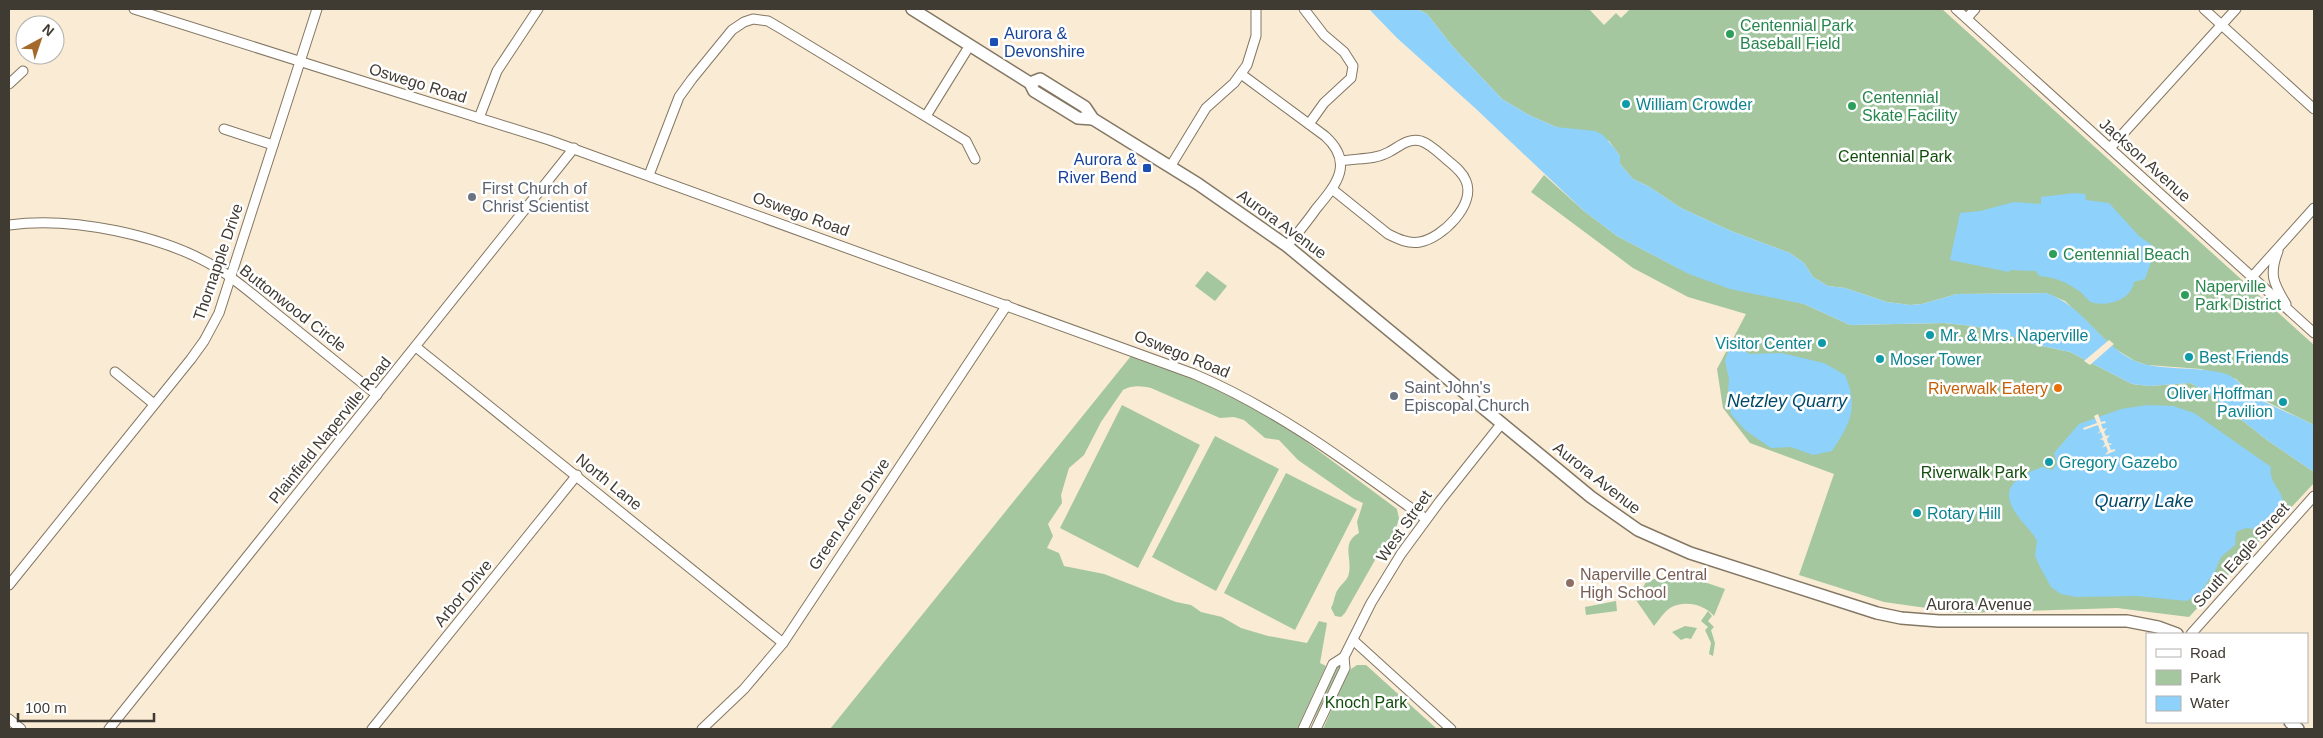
<svg xmlns="http://www.w3.org/2000/svg" width="2323" height="738" viewBox="0 0 2323 738" font-family="Arial,sans-serif">
  <rect width="100%" height="100%" fill="#f9ebd4"/>
  <!-- green -->
  <g fill="#a4c79f">
    <path d="M1417 9H1589L1604 25 1616 13 1621 18 1630 9H1942L2314 345V425L2251 394 2236 379 2201 369 2147 365 2135 361 2114 348 2065 301 2046 293 1957 294 1922 304 1910 305 1887 302 1845 288 1828 286 1813 277 1804 263 1790 253 1731 231 1681 208 1648 186 1633 179 1620 164V156L1609 141 1556 127 1529 115 1502 99 1453 47 1427 14Z"/>
    <path d="M1544 175 1584 211 1617 236 1678 268 1804 304 1850 325 1944 323 1973 326 2004 333 2029 343 2070 352 2132 384 2149 386 2190 383 2204 390 2267 440 2314 472V483L2189 617 2117 608 1962 613 1884 602 1799 575 1834 474 1750 443 1723 408 1717 369 1746 314 1688 297 1633 268 1531 192Z"/>
    <path d="M1207 271 1227 286 1215 301 1195 286Z"/>
    <path d="M1131 356 1201 382 1266 415 1304 440 1397 509 1399 519 1395 531 1375 560 1345 613 1341 617 1335 616 1331 608C1334 603 1334 598 1336 593 1339 585 1348 581 1349 573 1352 557 1341 543 1359 533L1357 522 1363 503 1354 499 1298 460 1279 440 1265 438 1244 420 1234 417 1220 418 1151 388C1142 386 1132 385 1123 390L1101 422 1084 455 1069 468 1061 495 1062 503 1048 524 1053 536 1047 548 1059 553 1064 566 1104 574 1176 602 1191 605 1201 612 1222 617 1241 628 1268 636 1307 643 1319 621 1327 623 1320 663 1326 666 1297 729H830Z"/>
    <path d="M1122 405 1200 445 1138 568 1060 528Z"/>
    <path d="M1215 436 1279 469 1216 591 1152 557Z"/>
    <path d="M1286 473 1357 509 1295 630 1224 593Z"/>
    <path d="M1674 572 1725 589 1714 616C1704 604 1684 600 1670 608 1664 612 1658 621 1654 626L1636 600 1646 582Z"/>
    <path d="M1616 601 1617 611 1586 615 1585 607Z"/>
    <path d="M1708 611 1712 616 1708 621 1714 627 1711 630 1715 643 1713 656 1709 654 1711 643 1705 630 1708 627 1701 621Z"/>
    <path d="M1685 626 1697 628 1691 639 1686 638 1681 640 1672 632Z"/>
    <path d="M1338 664 1341 665 1311 726 1334 669Z"/>
    <path d="M1357 665H1366L1437 729H1323L1346 676 1351 669Z"/>
  </g>
  <!-- water -->
  <g fill="#8ed1fa">
    <path d="M1369 9H1417L1427 14 1453 47 1502 99 1529 115 1556 127 1595 131 1603 135 1615 149 1620 156V164L1633 179 1648 186 1681 208 1731 231 1790 253 1804 263 1813 277 1828 286 1845 288 1887 302 1910 305 1922 304 1957 294 2046 293C2083 305 2099 343 2133 360 2157 372 2197 365 2226 374 2238 378 2243 389 2253 395 2272 407 2294 415 2314 425V472L2267 440 2204 390 2190 383 2149 386 2132 384 2070 352 2029 343 2004 333 1973 326 1944 323 1850 325 1804 304 1730 289 1689 274 1617 236 1584 211 1474 107 1397 38Z"/>
    <path d="M2075 193 2085 194 2086 200 2109 203 2139 236 2156 248 2145 279 2134 282C2131 300 2109 306 2094 303 2088 302 2084 294 2079 291 2064 281 2057 278 2039 276L2036 271 2010 270 2009 272 1950 260 1960 213 1980 211 2014 202 2041 204V197Z"/>
    <path d="M1744 344V350L1749 354 1781 353 1824 363 1845 375C1859 408 1850 424 1832 451L1813 455 1791 447 1771 448 1745 430 1731 414 1728 392 1729 379 1725 361 1730 346Z"/>
    <path d="M2147 405 2173 406 2194 413 2271 467C2268 483 2283 489 2283 504L2261 530 2246 528 2236 532 2235 545 2221 557 2215 571 2200 593 2187 601 2137 596 2076 597 2061 594 2051 587 2038 563 2035 555 2037 541C2032 531 2024 525 2018 516 1996 488 2018 476 2042 467L2052 470 2057 464 2054 453 2079 424 2121 409Z"/>
  </g>
  <!-- pier -->
  <g fill="#f9ebd4">
    <path d="M2109 340 2114 344 2090 365 2084 361Z"/>
    <path d="M2098 414 2101 422 2105 421 2106 423 2101 424 2103 429 2107 428 2104 432 2106 436 2110 435 2107 439 2108 443 2113 444 2109 445 2111 450 2115 449V451L2105 455 2108 451 2106 446 2102 448 2105 444 2103 440 2099 439 2103 438 2101 432 2097 434 2100 431 2098 425 2084 430 2083 428 2097 423 2094 416Z"/>
  </g>
  <g fill="none" stroke-linecap="round" stroke-linejoin="round">
    <defs>
      <g id="minor">
        <path d="M134 9 549 140 1194 374C1279 410 1351 465 1426 519"/>
        <path d="M1304 9 1324 35 1344 52 1353 66 1351 78 1324 103 1309 124"/>
        <path d="M1956 9 2314 333"/>
        <path d="M2204 9 2314 109"/>
        <path d="M1967 18 1975 9"/>
        <path d="M1241 74 1325 136C1355 163 1336 185 1316 209 1307 222 1297 234 1287 246"/>
        <path d="M9 84 23 71"/>
        <path d="M926 116 970 45"/>
        <path d="M479 118 497 71 538 9"/>
        <path d="M224 129 273 145"/>
        <path d="M2110 148 2236 9"/>
        <path d="M1170 167 1206 108 1234 83 1247 65 1256 36V9"/>
        <path d="M649 175 679 97 692 79 732 30 744 22 753 19 768 21 780 28 966 141 975 159"/>
        <path d="M1332 189 1388 234C1398 239 1408 244 1420 242 1442 238 1476 205 1466 181 1462 171 1453 165 1446 159 1438 152 1430 144 1421 141 1408 138 1400 146 1389 152 1375 160 1357 158 1341 161"/>
        <path d="M9 225C71 216 163 235 217 268 238 281 258 299 277 314 310 341 344 368 377 395"/>
        <path d="M2278 251C2269 274 2273 283 2286 304"/>
        <path d="M2252 277 2314 208"/>
        <path d="M416 347 783 643"/>
        <path d="M115 372 154 404"/>
        <path d="M9 585 191 359 204 341 219 313 317 9"/>
        <path d="M2191 634 2314 496"/>
        <path d="M1353 640 1451 729"/>
        <path d="M9 719 21 729"/>
        <path d="M109 729 574 148"/>
        <path d="M372 729 577 475"/>
        <path d="M702 729 744 689 783 643 1007 305"/>
        <path d="M1303 729 1333 664 1344 657"/>
        <path d="M1316 729 1345 668 1344 657 1371 603 1401 554 1440 501 1502 423"/>
      </g>
      <g id="major">
        <path d="M912 9 1030 83 1034 91 1078 118 1093 119"/>
        <path d="M1030 83 1040 79 1085 107 1093 119 1198 184 1287 246 1591 497 1638 530 1690 553 1877 613 1901 618 1939 621H2127L2158 627 2177 634"/>
        <path d="M2290 722 2298 729"/>
      </g>
    </defs>
    <!-- minor casing -->
    <use href="#minor" stroke="#847763" stroke-width="11"/>
    <!-- major casing -->
    <use href="#major" stroke="#847763" stroke-width="14"/>
    <!-- minor -->
    <use href="#minor" stroke="#fff" stroke-width="9"/>
    <!-- major -->
    <use href="#major" stroke="#fff" stroke-width="11"/>
  </g>
  <!-- markers -->
  <g fill="#2e9e5b" stroke="#fff" stroke-width="2">
    <circle cx="1730" cy="34" r="5"/>
    <circle cx="1852" cy="106" r="5"/>
    <circle cx="2053" cy="254" r="5"/>
    <circle cx="2185" cy="295" r="5"/>
  </g>
  <g fill="#1a4fb4" stroke="#fff" stroke-width="2">
    <rect x="989" y="37" width="10" height="10" rx="2.5"/>
    <rect x="1142" y="163" width="10" height="10" rx="2.5"/>
  </g>
  <g fill="#0f9aa8" stroke="#fff" stroke-width="2">
    <circle cx="1626" cy="104" r="5"/>
    <circle cx="1930" cy="335" r="5"/>
    <circle cx="1822" cy="343" r="5"/>
    <circle cx="2189" cy="357" r="5"/>
    <circle cx="1880" cy="359" r="5"/>
    <circle cx="2283" cy="402" r="5"/>
    <circle cx="2049" cy="462" r="5"/>
    <circle cx="1917" cy="513" r="5"/>
  </g>
  <g fill="#6b7280" stroke="#fff" stroke-width="2">
    <circle cx="472" cy="197" r="5"/>
    <circle cx="1394" cy="396" r="5"/>
  </g>
  <circle fill="#e8710a" stroke="#fff" stroke-width="2" cx="2058" cy="388" r="5"/>
  <circle fill="#8d6e63" stroke="#fff" stroke-width="2" cx="1570" cy="583" r="5"/>
  <g text-anchor="middle" dominant-baseline="central" stroke-width="5" stroke-linejoin="round" paint-order="stroke">
    <!-- leisure labels -->
    <g font-size="16" fill="#27864d" stroke="#fff" text-anchor="start">
      <text x="1740" y="25">Centennial Park<tspan x="1740" dy="18">Baseball Field</tspan></text>
      <text x="1862" y="97">Centennial<tspan x="1862" dy="18">Skate Facility</tspan></text>
      <text x="2063" y="254">Centennial Beach</text>
      <text x="2195" y="286">Naperville<tspan x="2195" dy="18">Park District</tspan></text>
    </g>
    <!-- transit labels -->
    <g font-size="16" fill="#164399" stroke="#fff" text-anchor="start">
      <text x="1004" y="33">Aurora &amp;<tspan x="1004" dy="18">Devonshire</tspan></text>
      <text x="1137" y="159" text-anchor="end">Aurora &amp;<tspan x="1137" dy="18">River Bend</tspan></text>
    </g>
    <!-- street labels -->
    <g font-size="16" fill="#403b32" stroke="#fff">
      <text transform="translate(418 83) rotate(17)">Oswego Road</text>
      <text transform="translate(2145 160) rotate(42)">Jackson Avenue</text>
      <text transform="translate(801 214) rotate(20)">Oswego Road</text>
      <text transform="translate(1282 224) rotate(36)">Aurora Avenue</text>
      <text transform="translate(218 262) rotate(-71)">Thornapple Drive</text>
      <text transform="translate(293 308) rotate(38)">Buttonwood Circle</text>
      <text transform="translate(1182 354) rotate(22)">Oswego Road</text>
      <text transform="translate(330 430) rotate(-51)">Plainfield Naperville Road</text>
      <text transform="translate(1597 478) rotate(38)">Aurora Avenue</text>
      <text transform="translate(609 482) rotate(39)">North Lane</text>
      <text transform="translate(849 514) rotate(-56)">Green Acres Drive</text>
      <text transform="translate(1404 526) rotate(-55)">West Street</text>
      <text transform="translate(2241 555) rotate(-48)">South Eagle Street</text>
      <text transform="translate(463 593) rotate(-51)">Arbor Drive</text>
      <text x="1979" y="604">Aurora Avenue</text>
    </g>
    <!-- culture labels -->
    <g font-size="16" fill="#0d838f" stroke="#fff" text-anchor="start">
      <text x="1636" y="104">William Crowder</text>
      <text x="1940" y="335">Mr. &amp; Mrs. Naperville</text>
      <text x="1812" y="343" text-anchor="end">Visitor Center</text>
      <text x="2199" y="357">Best Friends</text>
      <text x="1890" y="359">Moser Tower</text>
      <text x="2273" y="393" text-anchor="end">Oliver Hoffman<tspan x="2273" dy="18">Pavilion</tspan></text>
      <text x="2059" y="462">Gregory Gazebo</text>
      <text x="1927" y="513">Rotary Hill</text>
    </g>
    <!-- park labels -->
    <g font-size="16" fill="#124e0c" stroke="#fff">
      <text x="1895" y="156">Centennial Park</text>
      <text x="1974" y="472">Riverwalk Park</text>
      <text x="1366" y="702">Knoch Park</text>
    </g>
    <!-- worship labels -->
    <g font-size="16" fill="#5b616d" stroke="#fff" text-anchor="start">
      <text x="482" y="188">First Church of<tspan x="482" dy="18">Christ Scientist</tspan></text>
      <text x="1404" y="387">Saint John's<tspan x="1404" dy="18">Episcopal Church</tspan></text>
    </g>
    <!-- food labels -->
    <g font-size="16" fill="#c56008" stroke="#fff" text-anchor="end">
      <text x="2048" y="388">Riverwalk Eatery</text>
    </g>
    <!-- education labels -->
    <g font-size="16" fill="#785e54" stroke="#fff" text-anchor="start">
      <text x="1580" y="574">Naperville Central<tspan x="1580" dy="18">High School</tspan></text>
    </g>
    <!-- water labels -->
    <g font-size="18" font-style="italic" fill="#00496a" stroke="#fff">
      <text x="1787" y="401">Netzley Quarry</text>
      <text x="2144" y="501">Quarry Lake</text>
    </g>
  </g>
  <!-- border -->
  <rect width="2323" height="738" fill="none" stroke="#403b32" stroke-width="20"/>
  <!-- legend -->
  <rect x="2146" y="633" width="162" height="90" fill="#ffffff" stroke="#b3b1ad"/>
  <rect x="2156" y="649" width="25" height="8" fill="#ffffff" stroke="#b3b1ad"/>
  <text x="2190" y="658" font-size="15" fill="#403b32">Road</text>
  <rect x="2156" y="670" width="25" height="15" fill="#a4c79f" stroke="#b3b1ad"/>
  <text x="2190" y="683" font-size="15" fill="#403b32">Park</text>
  <rect x="2156" y="696" width="25" height="15" fill="#8ed1fa" stroke="#b3b1ad"/>
  <text x="2190" y="708" font-size="15" fill="#403b32">Water</text>
  <!-- north arrow -->
  <g transform="translate(40 40) rotate(40)"><circle r="24" fill="#ffffff" stroke="#b3b1ad"/>
  <path d="M0-4L9 19L0 12L-9 19Z" fill="#a5692b"/>
  <text y="-8" font-size="14" font-weight="bold" text-anchor="middle" fill="#403b32">N</text>
  </g>
  <!-- scale -->
  <path d="M18 713v8h136v-8" fill="none" stroke="#403b32" stroke-width="2.5"/>
  <text x="25" y="713" font-size="15" fill="#403b32" stroke="#ffffff" stroke-width="4" paint-order="stroke">100 m</text>
</svg>
